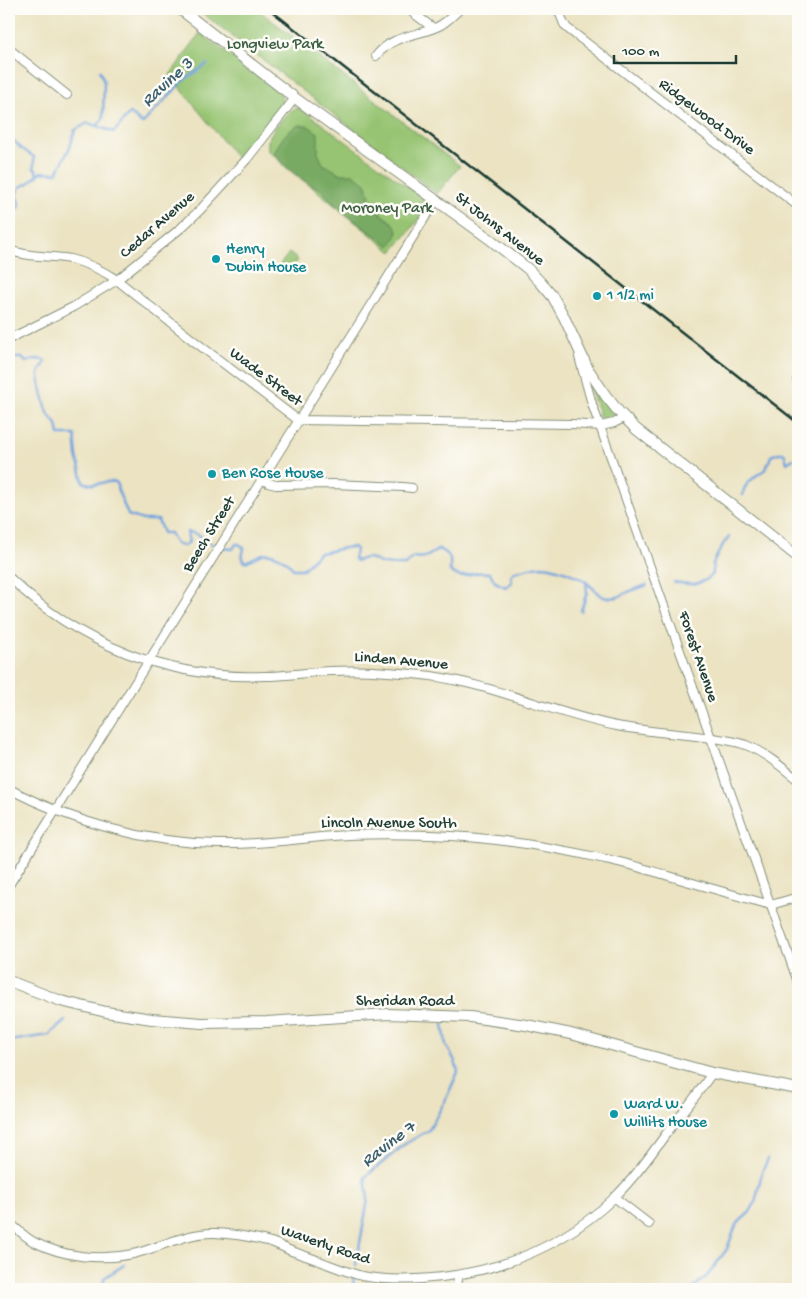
<svg xmlns="http://www.w3.org/2000/svg" width="807" height="1298" viewBox="0 0 807 1298" font-family="'Gochi Hand',sans-serif">
  <rect width="100%" height="100%" fill="#fdfcf7"/>
  <filter id="ink" filterUnits="userSpaceOnUse"><feTurbulence type="fractalNoise" baseFrequency=".02" numOctaves="2"/><feDisplacementMap in="SourceGraphic" scale="10" xChannelSelector="R" yChannelSelector="G"/><feConvolveMatrix kernelMatrix="1 2 1 2 8 2 1 2 1" color-interpolation-filters="sRGB"/></filter>
  <filter id="wash" filterUnits="userSpaceOnUse"><feTurbulence type="fractalNoise" baseFrequency=".0096" numOctaves="4" result="noise"/><feDisplacementMap in="SourceGraphic" scale="20" xChannelSelector="R" yChannelSelector="G"/><feGaussianBlur stdDeviation="1.12" result="paint"/><feColorMatrix in="noise" values="0 0 0 0 0 0 0 0 0 0 0 0 0 0 0 0 0 1.4 0 .05"/><feComposite in="paint" operator="in"/></filter>
  <g filter="url(#wash)">
    <rect width="100%" height="100%" fill="#ebe3c2"/>
    <!-- green -->
    <g fill="#97c472" stroke="#5b8053">
      <path d="M197 9H257L460 166 437 194Z"/>
      <path d="M200 33 281 94 282 102 278 113 239 161 170 75Z"/>
      <path d="M297 108H300L423 198C423 200 425 204 425 206 424 216 399 243 392 252L268 151C268 147 267 142 269 138 272 130 288 110 297 108Z"/>
      <path d="M289 253 298 260 287 274 278 267Z"/>
      <path d="M590 384 612 412 613 414 610 417 601 419 589 385Z"/>
    </g>
    <!-- forest -->
    <path fill="#79aa64" stroke="#4c744c" d="M299 125 308 126 318 133V153L323 164 341 174H353L366 183 368 188 371 204 375 209 395 225 398 233 390 246 341 211 332 202 322 190 308 184 297 176 282 164 274 153C282 139 284 133 299 125Z"/>
    <g fill="none" stroke-linecap="round" stroke-linejoin="round">
      <!-- stream -->
      <g stroke="#71a2dc" stroke-width="2.5">
        <path d="M97 126 103 119 104 82 100 71"/>
        <path d="M13 140 21 148 34 157V168L36 170 37 176"/>
        <path d="M9 207 12 209 19 208V202L16 195 20 187 29 183 41 172 57 173 70 147 75 130 88 123 114 132 130 113 142 124 183 81 207 64"/>
        <path d="M9 358H22L26 362 36 359 44 360 45 363C43 366 40 370 39 373 38 377 46 410 49 415 51 419 54 420 56 423 58 426 58 431 59 435H75L77 456 83 482C97 488 102 480 116 482L118 485 117 488 128 515 143 520H158L163 533H170L176 544 184 546 189 542 187 532C197 532 202 537 210 543 215 546 224 547 231 549H233L236 544H239L244 548C243 553 241 558 245 562 251 560 255 557 260 555 272 550 287 560 293 569H303L319 553C331 552 342 547 354 547L356 550 354 559 357 561C371 554 372 561 384 564 391 565 398 565 405 565L414 557C424 560 431 554 439 549 451 554 451 559 450 571 464 581 463 574 477 573 481 572 486 573 490 573L495 582 506 587 512 582 511 576 514 572C522 570 532 567 541 566 553 566 577 575 586 582L587 592 581 611"/>
        <path d="M743 495 744 489 748 483 758 474 766 469 771 456 778 453H783L785 455 787 463 793 459"/>
        <path d="M586 582 603 597 609 598 618 597 628 592 647 585"/>
        <path d="M674 582C689 585 702 586 713 574V563L724 543 729 537"/>
        <path d="M9 1041 49 1035 65 1021"/>
        <path d="M356 1265 368 1199 365 1177 405 1144 429 1130 445 1101 458 1072 455 1061 446 1045 443 1024"/>
        <path d="M353 1278 354 1289"/>
        <path d="M102 1289 104 1278 124 1265"/>
        <path d="M687 1289H692L708 1275 727 1249 736 1225 750 1212 755 1203 762 1172 768 1159"/>
      </g>
    </g>
  </g>
  <g filter="url(#ink)">
    <g fill="none" stroke-linecap="round" stroke-linejoin="round">
      <defs>
        <g id="minor">
          <path d="M408 9 433 28"/>
          <path d="M558 9 564 24 567 28 798 206"/>
          <path d="M9 49 67 95"/>
          <path d="M376 56C393 34 416 37 439 26 447 22 453 15 460 9"/>
          <path d="M9 250C29 258 50 255 70 259 87 263 102 270 117 280L194 341 298 420 572 424 601 426 614 423 624 418"/>
          <path d="M9 339 73 307 117 280 181 228 200 210 247 159 295 98"/>
          <path d="M579 357 592 404 798 982"/>
          <path d="M797 380 798 379"/>
          <path d="M262 479 268 483 276 485 334 484 403 487 412 488"/>
          <path d="M9 577C76 643 169 680 264 676 286 676 308 672 331 671 364 669 398 672 431 676 495 685 554 714 617 726 643 731 670 733 696 736 713 738 730 739 746 745 765 753 782 767 798 780"/>
          <path d="M9 789C73 822 146 843 219 844 257 845 295 839 333 836 365 833 398 834 431 835 489 837 548 846 605 859 627 863 648 870 669 876 703 886 737 896 771 905L798 897"/>
          <path d="M9 885 436 200"/>
          <path d="M614 1197 649 1224"/>
          <path d="M9 1222C17 1229 25 1237 34 1242 64 1257 100 1261 133 1254 160 1248 186 1232 215 1233 234 1234 252 1237 271 1242 277 1244 283 1247 289 1250 302 1255 315 1259 327 1264 338 1268 350 1273 362 1276 387 1281 416 1280 442 1277 508 1269 567 1243 615 1197 634 1178 650 1156 666 1134 682 1114 698 1094 712 1073"/>
          <path d="M456 1289 459 1275"/>
        </g>
        <g id="tertiary">
          <path d="M180 9 295 98 491 240 528 269 542 284 553 297 564 317 588 369 606 396 619 412 636 429 670 456 798 557"/>
          <path d="M9 981 61 1001 106 1012 152 1019 202 1023 267 1022 388 1014 470 1017 526 1025 571 1034 712 1073 798 1089"/>
        </g>
      </defs>
      <!-- minor casing -->
      <use href="#minor" stroke="#85907b" stroke-width="10"/>
      <!-- tertiary casing -->
      <use href="#tertiary" stroke="#85907b" stroke-width="12"/>
      <!-- minor -->
      <use href="#minor" stroke="#fff" stroke-width="8"/>
      <!-- tertiary -->
      <use href="#tertiary" stroke="#fff" stroke-width="10"/>
      <!-- rail -->
      <path stroke="#1f3d34" stroke-width="2.5" d="M269 9 798 423"/>
    </g>
  </g>
  <!-- markers -->
  <g fill="#0f9aa8" stroke="#fdfcf7" stroke-width="2">
    <circle cx="216" cy="259" r="5"/>
    <circle cx="597" cy="296" r="5"/>
    <circle cx="212" cy="474" r="5"/>
    <circle cx="614" cy="1114" r="5"/>
  </g>
  <g text-anchor="middle" dominant-baseline="central" stroke-width="5" stroke-linejoin="round" paint-order="stroke">
    <!-- park labels -->
    <g font-size="16" fill="#3d5f44" stroke="#fdfcf7">
      <text x="275" y="45">Longview Park</text>
      <text x="387" y="209">Moroney Park</text>
    </g>
    <!-- street labels -->
    <g font-size="16" fill="#1f3d34" stroke="#fdfcf7">
      <text transform="translate(706 118) rotate(37)">Ridgewood Drive</text>
      <text transform="translate(158 226) rotate(-41)">Cedar Avenue</text>
      <text transform="translate(499 230) rotate(38)">St Johns Avenue</text>
      <text transform="translate(265 378) rotate(37)">Wade Street</text>
      <text transform="translate(210 535) rotate(-58)">Beech Street</text>
      <text transform="translate(697 657) rotate(71)">Forest Avenue</text>
      <text transform="translate(401 662) rotate(5)">Linden Avenue</text>
      <text x="389" y="824">Lincoln Avenue South</text>
      <text x="405" y="1002">Sheridan Road</text>
      <text transform="translate(325 1246) rotate(19)">Waverly Road</text>
    </g>
    <!-- culture labels -->
    <g font-size="16" fill="#0d838f" stroke="#fdfcf7" text-anchor="start">
      <text x="226" y="250">Henry<tspan x="226" dy="18">Dubin House</tspan></text>
      <text x="607" y="296">1 1/2 mi</text>
      <text x="222" y="474">Ben Rose House</text>
      <text x="624" y="1105">Ward W.<tspan x="624" dy="18">Willits House</tspan></text>
    </g>
    <!-- water labels -->
    <g font-size="18" font-style="italic" fill="#3c606f" stroke="#fdfcf7">
      <text transform="translate(168 83) rotate(-43)">Ravine 3</text>
      <text transform="translate(389 1145) rotate(-38)">Ravine 7</text>
    </g>
  </g>
  <!-- margin -->
  <rect width="807" height="1298" fill="none" stroke="#fdfcf7" stroke-width="30"/>
  <!-- scale -->
  <path d="M614 55v8h122v-8" fill="none" stroke="#1f3d34" stroke-width="2.5"/>
  <text x="622" y="55" font-size="15" fill="#1f3d34" stroke="#fdfcf7" stroke-width="4" paint-order="stroke">100 m</text>
</svg>
